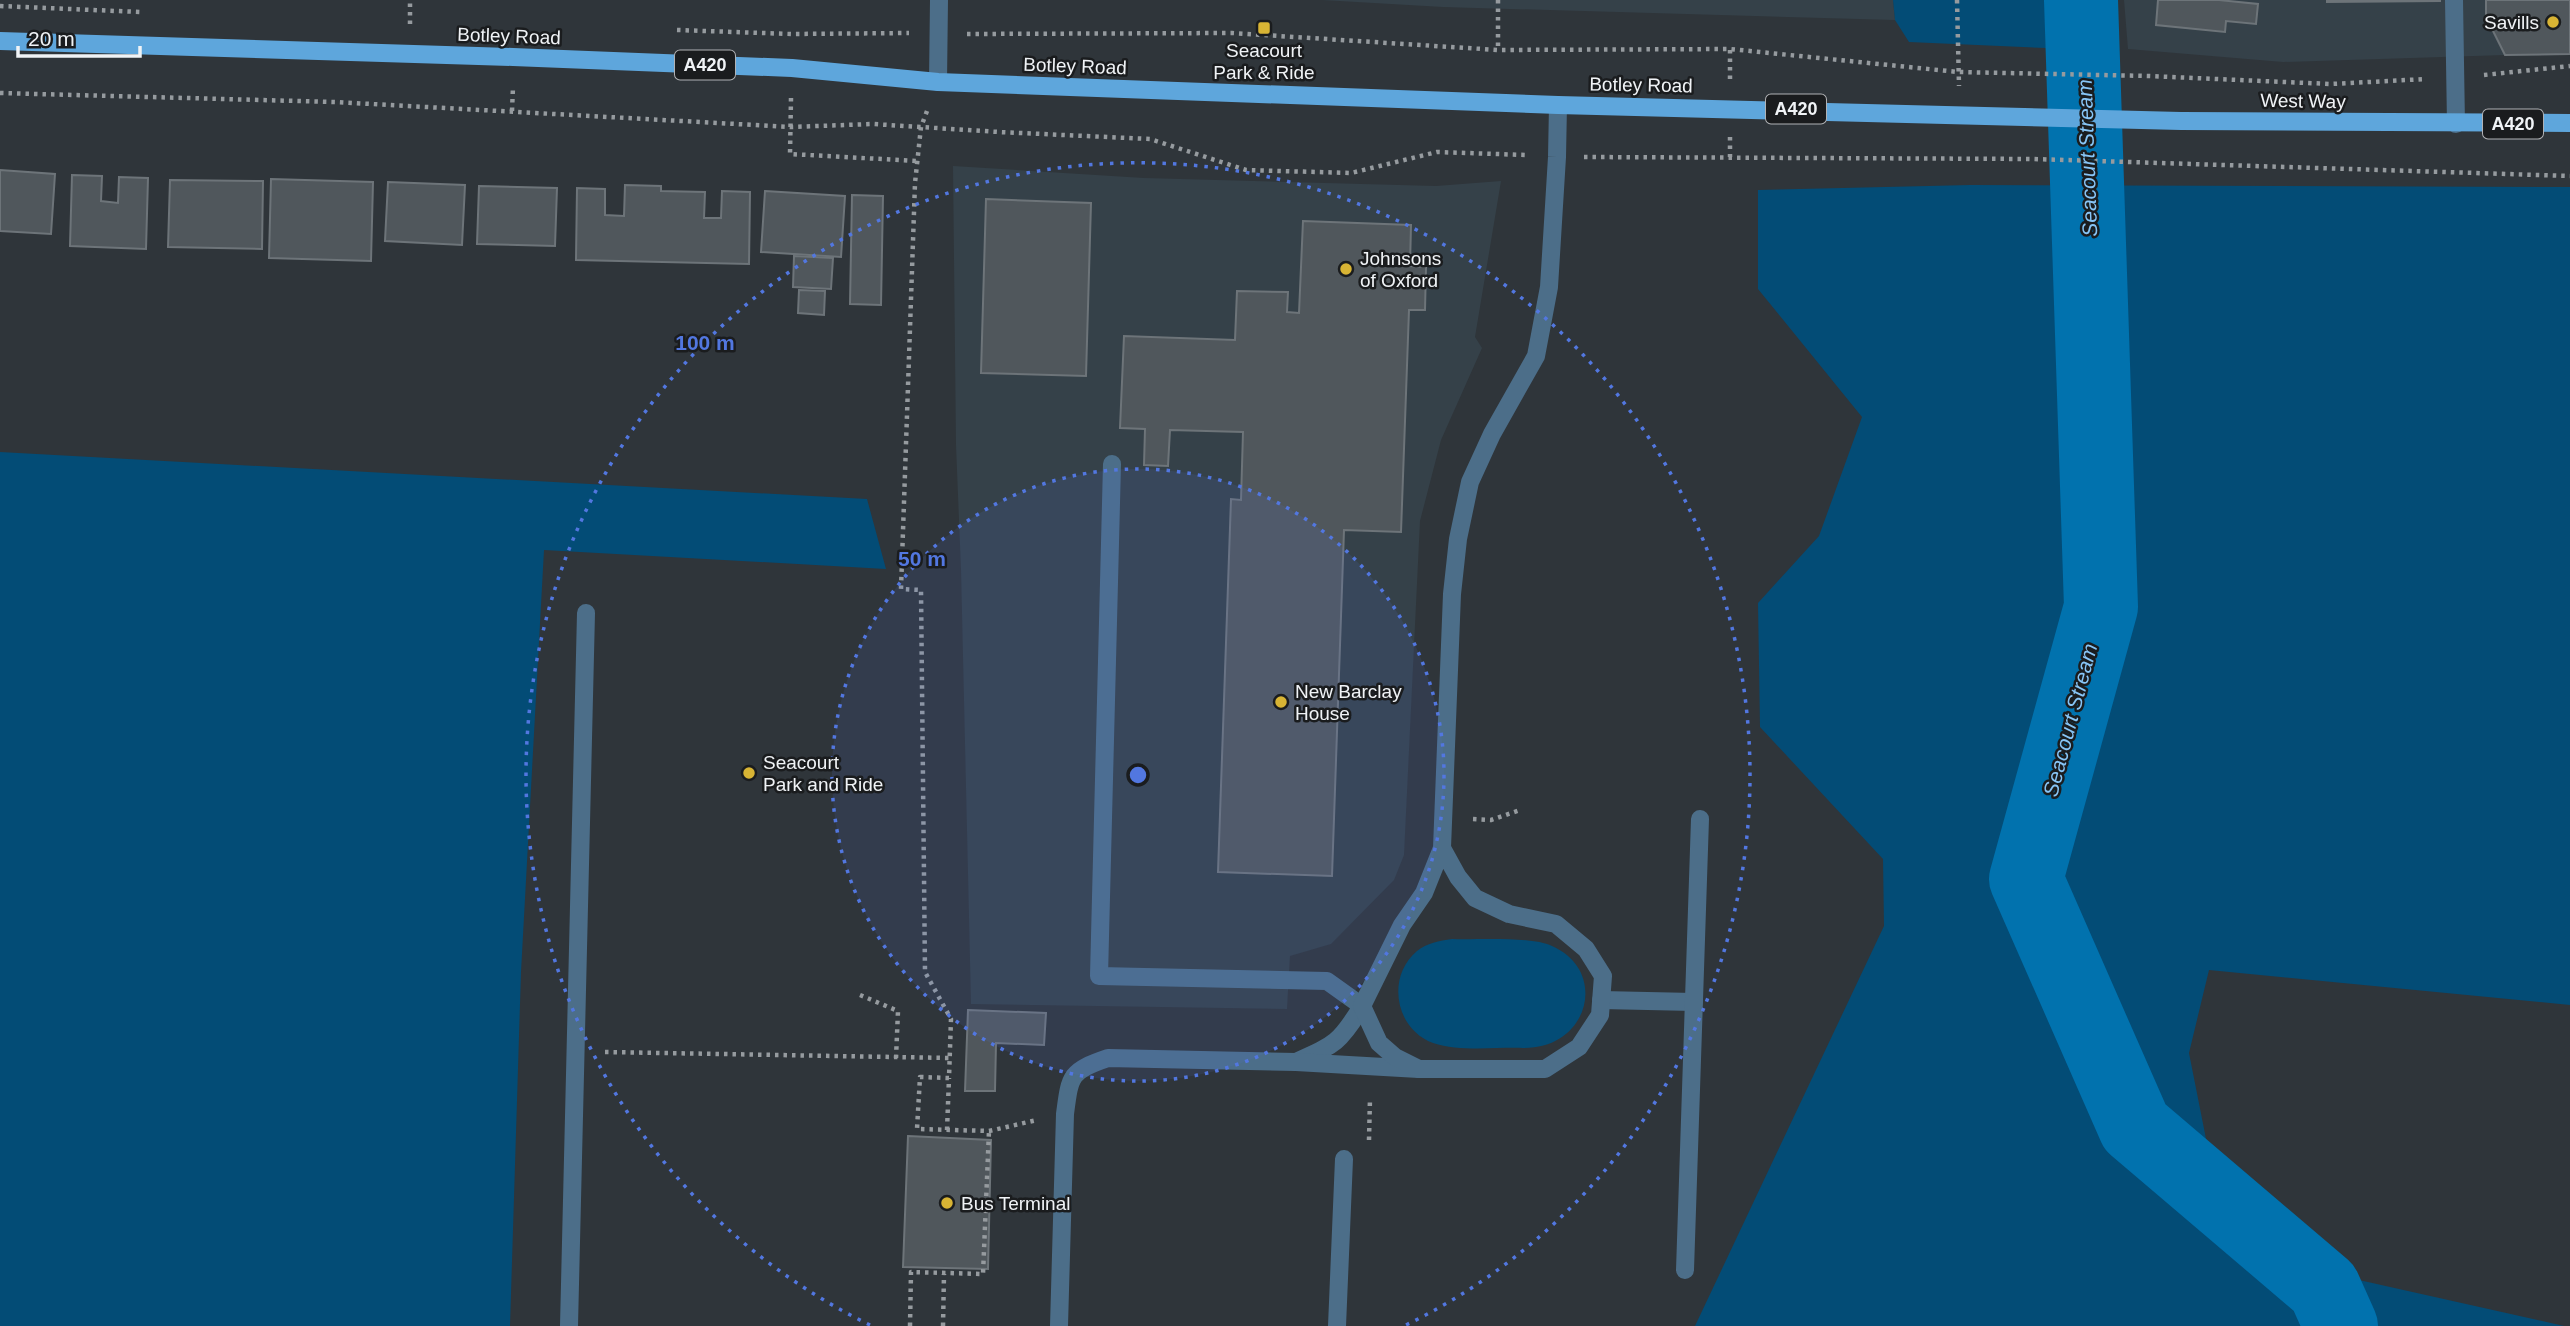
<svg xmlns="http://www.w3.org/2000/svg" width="2570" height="1326" viewBox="0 0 2570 1326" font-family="Arial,sans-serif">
  <rect width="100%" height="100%" fill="#2f353a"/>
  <!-- built -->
  <g fill="#354149">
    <path d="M1322 0H1893L1895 20 1443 7Z"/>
    <path d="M2124 0H2570L2505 55 2283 62 2128 49Z"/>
    <path d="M953 166 1144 178 1436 186 1501 181 1475 337 1482 348 1441 440 1420 521 1404 855 1394 880 1331 944 1290 956 1287 1009 971 1004 961 570 956 445Z"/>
  </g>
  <!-- green -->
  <g fill="#034c76">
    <path d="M1893 0H2045L2046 48 1909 42 1895 20Z"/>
    <path d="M1971 185 2570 187V1005L2209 970 2189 1053 2211 1164 2341 1276 2564 1326H1695L1884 926 1883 859 1760 727 1758 603 1819 536 1862 417 1758 289V190Z"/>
    <path d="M0 452 867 499 886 569 544 550 521 972 510 1326H0Z"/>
    <path d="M1452 939C1478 940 1530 936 1552 946 1609 971 1589 1049 1523 1048 1495 1047 1460 1052 1433 1043 1395 1029 1386 977 1417 951 1427 943 1439 941 1452 939Z"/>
  </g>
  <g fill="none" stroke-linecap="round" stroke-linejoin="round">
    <!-- river -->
    <path stroke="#0172ae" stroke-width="74" d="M2081 0 2101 607 2026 879 2135 1127 2324 1288 2341 1326"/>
  </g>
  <!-- building -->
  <g fill="#50575c" stroke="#6d7479" stroke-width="2">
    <path d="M2158 0H2219L2258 4 2256 24 2226 21 2225 32 2156 25Z"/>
    <path d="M2327 0H2440V1L2327 2Z"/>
    <path d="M2486 0H2570V54L2505 55 2486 17Z"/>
    <path d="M0 170 55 174 51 234 0 231Z"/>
    <path d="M72 175 102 176 101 201 118 203 119 177 148 178 146 249 70 246Z"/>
    <path d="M271 179 373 182 371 261 269 258Z"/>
    <path d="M170 180 263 181 262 249 168 247Z"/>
    <path d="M388 182 465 185 462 245 385 241Z"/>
    <path d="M625 185 661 186V191L705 192 704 218H721L722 191 750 192 749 264 576 260 577 188 605 189V215L624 216Z"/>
    <path d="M479 186 557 188 555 246 477 244Z"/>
    <path d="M765 191 845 196 841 257 761 252Z"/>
    <path d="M852 195 883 196 881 305 850 304Z"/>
    <path d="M986 199 1091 203 1086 376 981 373Z"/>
    <path d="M1303 221 1411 225 1410 266 1426 267 1425 310H1409L1401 532 1344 530 1332 876 1218 872 1231 499 1241 500 1243 432 1170 430 1168 466 1144 465 1145 429 1120 428 1124 336 1235 340 1237 291 1288 292 1287 312 1299 313Z"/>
    <path d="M794 256 833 258 831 289 793 287Z"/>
    <path d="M799 290 825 291 824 315 798 313Z"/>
    <path d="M968 1010 1046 1013 1044 1045 996 1043 995 1091H965Z"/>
    <path d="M908 1136 991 1140 988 1269 903 1267Z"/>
  </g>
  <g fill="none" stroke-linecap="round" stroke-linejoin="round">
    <!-- path -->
    <g stroke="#969b9f" stroke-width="4.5" stroke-dasharray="3.5 5" stroke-linecap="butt">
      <path d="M1498 0V50"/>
      <path d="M1957 0 1959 86"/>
      <path d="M0 6 140 12"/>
      <path d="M410 24V0"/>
      <path d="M677 30 791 34 909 33"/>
      <path d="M967 34 1232 33 1498 50 1730 49 1958 72 2148 76 2331 84 2426 79"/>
      <path d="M2484 75 2570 66"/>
      <path d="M1730 79V49"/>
      <path d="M0 93 335 102 791 127 873 124 999 132 1150 139 1246 170 1351 173 1437 152 1526 155"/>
      <path d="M791 98 790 154 917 161"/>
      <path d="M512 111 513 87"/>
      <path d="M927 111 921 127 915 183 901 589 921 590 925 972 951 1019 949 1078 920 1077 917 1129 989 1131 1037 1120"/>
      <path d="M1730 137V157"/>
      <path d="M1584 157 2034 159 2570 176"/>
      <path d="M1473 819 1491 820 1520 810"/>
      <path d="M860 995 898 1011 896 1058"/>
      <path d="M605 1052 951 1058"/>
      <path d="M947 1130 949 1078"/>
      <path d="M1369 1140 1370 1098"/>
      <path d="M910 1326 911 1272 983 1274 989 1131"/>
      <path d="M943 1326 944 1274"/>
    </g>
    <!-- lane -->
    <g stroke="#4c6e89" stroke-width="18">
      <path d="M938 82 939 0"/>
      <path d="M1112 464 1099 976 1327 981 1362 1006C1340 1043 1334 1045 1296 1062"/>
      <path d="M1601 1000 1694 1002"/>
      <path d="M1685 1270 1700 819"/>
      <path d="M569 1326 586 613"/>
      <path d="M1059 1326 1065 1114C1070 1075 1070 1071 1108 1058L1296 1062 1419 1069"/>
      <path d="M1337 1326 1344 1159"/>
    </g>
    <!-- street -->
    <g stroke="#4c6e89" stroke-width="18">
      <path d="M2454 0 2456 124"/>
      <path d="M1442 848 1458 877 1475 898 1509 914 1556 924 1586 949 1603 976 1600 1015 1579 1047 1545 1069H1419L1395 1057 1379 1043 1362 1006 1402 925 1424 893 1442 848 1452 594 1458 539 1470 482 1492 434 1536 356 1549 287 1557 157 1558 105"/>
    </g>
    <!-- primary -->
    <path stroke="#5ea6dc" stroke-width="18" d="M0 41 513 57 792 68 938 82 1558 105 2181 121 2570 123"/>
  </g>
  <!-- distance rings -->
  <circle cx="1138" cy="775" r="306" fill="#5277e0" fill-opacity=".12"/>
  <g fill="none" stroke="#5277e0" stroke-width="3.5" stroke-dasharray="3.5 7">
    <circle cx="1138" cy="775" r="306"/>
    <path d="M870 1325A612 612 0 1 1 1406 1325"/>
  </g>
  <!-- markers -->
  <g fill="#d8b434" stroke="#1a1c1e" stroke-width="2.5">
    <circle cx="2553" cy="22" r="7"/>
    <rect x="1257" y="21" width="14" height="14" rx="3.5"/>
    <circle cx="1346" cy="269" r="7"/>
    <circle cx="1281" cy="702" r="7"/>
    <circle cx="749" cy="773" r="7"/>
    <circle cx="947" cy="1203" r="7"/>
  </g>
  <g text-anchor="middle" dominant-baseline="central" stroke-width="5" stroke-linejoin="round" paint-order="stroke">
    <!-- shield labels -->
    <g fill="#1a1c1e" stroke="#b0b2b5" stroke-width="2">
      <rect x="675" y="50.5" width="60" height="29" rx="5"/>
      <rect x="1766" y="94.5" width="60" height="29" rx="5"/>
      <rect x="2483" y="109.5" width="60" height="29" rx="5"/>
    </g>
    <g font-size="18" font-weight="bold" fill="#f0f3f6">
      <text x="705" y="65">A420</text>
      <text x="1796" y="109">A420</text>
      <text x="2513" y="124">A420</text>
    </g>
    <!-- poi labels -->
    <g font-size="19" fill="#f0f3f6" stroke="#1a1c1e" text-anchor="start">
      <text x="2539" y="22" text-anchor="end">Savills</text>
      <text x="1264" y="50" text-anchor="middle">Seacourt<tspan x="1264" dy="22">Park &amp; Ride</tspan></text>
      <text x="1360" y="258">Johnsons<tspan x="1360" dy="22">of Oxford</tspan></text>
      <text x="1295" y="691">New Barclay<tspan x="1295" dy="22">House</tspan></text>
      <text x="763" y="762">Seacourt<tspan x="763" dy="22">Park and Ride</tspan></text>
      <text x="961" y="1203">Bus Terminal</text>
    </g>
    <!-- street labels -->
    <g font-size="19" fill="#f0f3f6" stroke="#1a1c1e">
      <text transform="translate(509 36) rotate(2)">Botley Road</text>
      <text transform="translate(1075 66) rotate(2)">Botley Road</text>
      <text transform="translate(1641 85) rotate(1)">Botley Road</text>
      <text transform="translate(2303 101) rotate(1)">West Way</text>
    </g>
    <!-- water labels -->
    <g font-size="21" font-style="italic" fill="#87c5f6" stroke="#1a1c1e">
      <text transform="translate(2087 158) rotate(-92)">Seacourt Stream</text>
      <text transform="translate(2070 720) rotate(-75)">Seacourt Stream</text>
    </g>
  </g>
  <circle cx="1138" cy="775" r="10" fill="#5277e0" stroke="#1a1c1e" stroke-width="3.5"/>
  <g font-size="21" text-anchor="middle" font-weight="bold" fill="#5277e0" stroke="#1a1c1e" stroke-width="5" stroke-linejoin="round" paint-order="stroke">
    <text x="705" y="350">100 m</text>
    <text x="922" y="566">50 m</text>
  </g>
  <!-- scale -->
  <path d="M18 46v10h122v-10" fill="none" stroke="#f0f3f6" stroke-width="3.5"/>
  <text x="28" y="46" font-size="21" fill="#f0f3f6" stroke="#1a1c1e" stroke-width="5" paint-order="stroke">20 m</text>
</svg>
